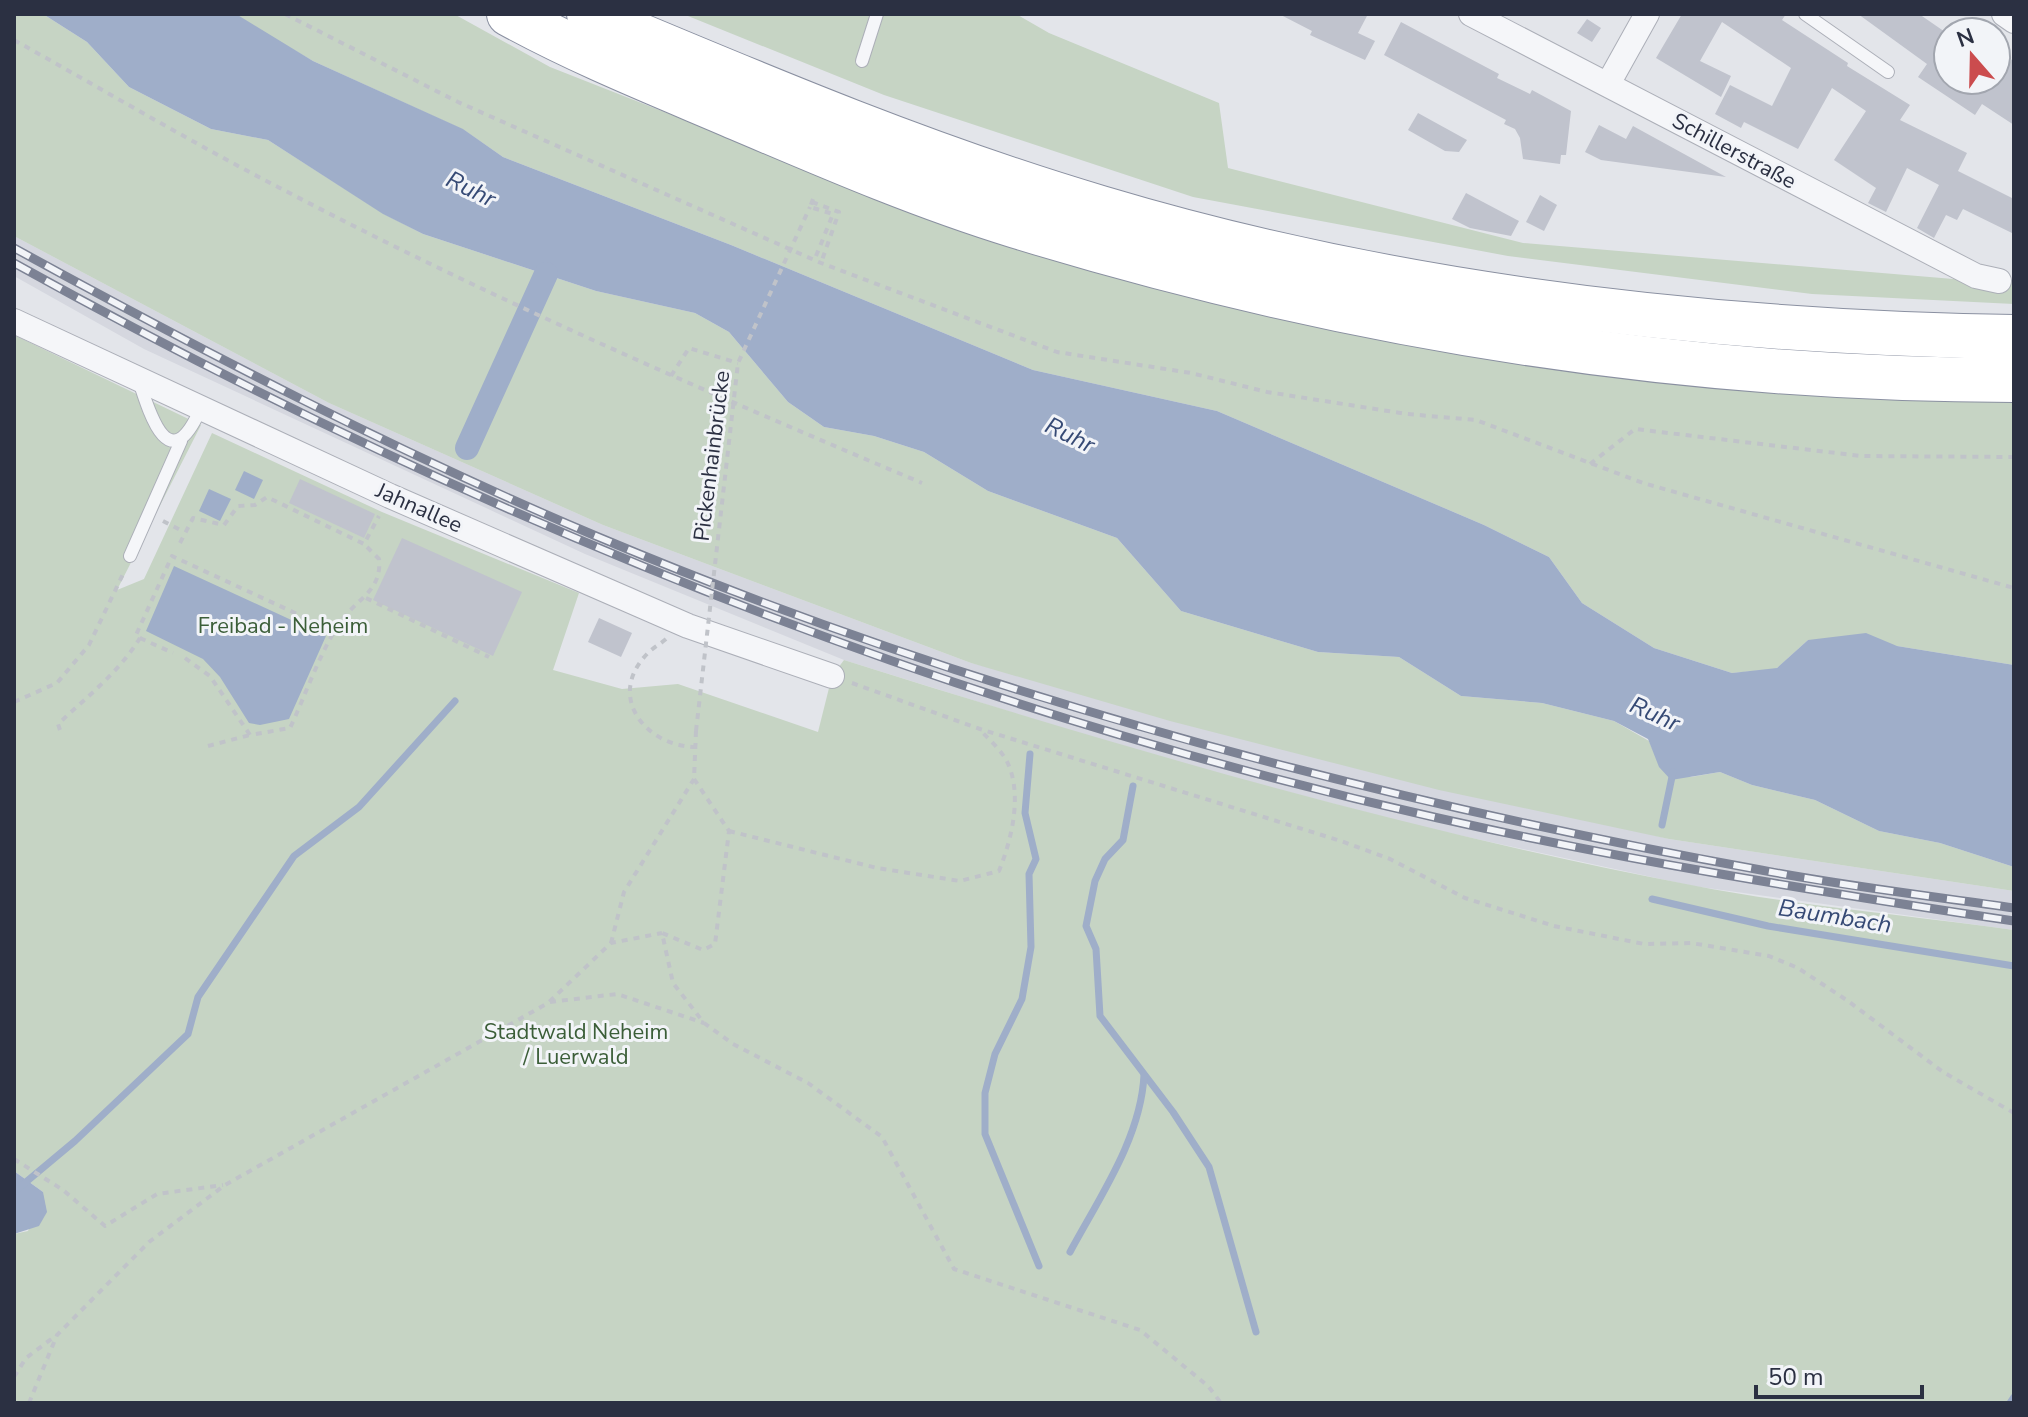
<svg xmlns="http://www.w3.org/2000/svg" width="2028" height="1417" viewBox="0 0 2028 1417" font-family="'Nunito Sans',sans-serif">
  <rect width="100%" height="100%" fill="#e3e5ea"/>
  <!-- built -->
  <path fill="#d5d7df" d="M14 236 329 403 603 525 971 663 1669 839 2014 891V930L1693 886 1426 828 1155 757 844 660 585 554 144 349 14 276Z"/>
  <!-- green -->
  <g fill="#c6d4c4">
    <path d="M14 14H43L87 42 129 87 211 129 268 140 384 214 423 234 596 291 695 313 729 332 788 402 824 427 874 436 924 452 988 491 1117 538 1181 611 1318 652 1399 657 1461 696 1542 703 1614 721 1649 741 1660 767 1691 777 1720 772 1752 785 1815 800 1879 831 1940 843 2014 867V891L1669 839 1439 790 1170 721 971 663 603 525 329 403 14 236Z"/>
    <path d="M232 14H454L550 67 850 185 2014 400V665L1897 646 1808 640 1776 669 1732 673 1654 648 1582 603 1549 557 1484 525 1217 411 1033 370 731 245 503 157 464 130 313 61Z"/>
    <path d="M683 14H1016L1049 33 1219 103 1228 168 1523 243 1989 282 2014 281V304L1812 294 1508 256 1193 197 884 95Z"/>
    <path d="M14 335 201 425 117 590 144 579 212 433 382 512 579 593 553 670 622 689 678 684 818 732 832 676 844 660C1123 748 1403 830 1691 885 1797 906 1907 915 2014 930V1403H14V1234L28 1231 43 1192 14 1171Z"/>
  </g>
  <!-- water -->
  <g fill="#9faec9">
    <path d="M43 14H236L313 61 463 129 503 157 731 245 1033 370 1217 411 1484 525 1549 557 1582 603 1654 648 1732 673 1777 668 1808 640 1866 633 1897 646 2014 665V867L1940 843 1879 831 1815 800 1752 785 1720 772 1671 780 1659 767 1648 739 1614 721 1542 703 1461 696 1399 657 1318 652 1181 611 1117 538 988 491 924 452 874 436 824 427 788 402 729 332 695 313 596 291 423 234 383 214 268 140 211 129 129 87 87 42Z"/>
    <path d="M244 471 263 480 254 499 235 490Z"/>
    <path d="M209 489 231 499 220 521 199 511Z"/>
    <path d="M174 566 326 636 289 719 260 725 249 723 220 677 203 659 146 631Z"/>
    <path d="M14 1171 43 1192 47 1212 39 1226 14 1234Z"/>
  </g>
  <g fill="none" stroke-linecap="round" stroke-linejoin="round">
    <!-- stream -->
    <g stroke="#9faec9" stroke-width="7">
      <path d="M1030 754 1025 813 1036 859 1029 874 1031 947 1022 999 995 1054 985 1093V1134L1039 1266"/>
      <path d="M1133 786 1123 840 1105 859 1095 881 1086 926 1096 949 1100 1016 1173 1112 1209 1167 1256 1332"/>
      <path d="M1662 825 1673 772"/>
      <path d="M1652 899 1768 926 2014 966"/>
      <path d="M14 1192 75 1141 188 1034 198 997 294 856 359 807 455 701"/>
      <path d="M1070 1252C1099 1198 1141 1138 1144 1075"/>
      <path d="M2010 1403 2014 1397"/>
    </g>
    <!-- canal -->
    <path stroke="#9faec9" stroke-width="24" d="M467 448 546 274"/>
  </g>
  <!-- building -->
  <g fill="#c0c3cd">
    <path d="M1279 14H1368L1358 33 1375 41 1365 60 1310 35 1312 31Z"/>
    <path d="M1682 14H1786L1782 20 1848 63 1847 66 1910 105 1900 120 1967 153 1958 171 2014 199V234L1963 209 1957 220 1946 215 1934 238 1917 228 1939 185 1907 168 1886 212 1868 203 1876 188 1834 160 1866 111 1832 88 1798 149 1744 122 1741 128 1715 114 1730 85 1772 106 1791 68 1722 22 1700 61 1731 76 1721 97 1656 58Z"/>
    <path d="M1858 14H1919L1948 34V80H1998L2014 56V125L1982 104 1975 115 1918 77 1927 64Z"/>
    <path d="M1587 19 1601 28 1592 42 1577 33Z"/>
    <path d="M1401 22 1499 74 1497 78 1530 94 1532 90 1571 111 1566 155H1561L1560 164 1523 159 1520 138 1515 129 1504 124 1506 120 1384 55Z"/>
    <path d="M1418 113 1467 140 1459 152 1445 151 1408 130Z"/>
    <path d="M1599 125 1626 139 1633 126 1726 177 1601 160 1585 152Z"/>
    <path d="M1466 193 1519 221 1511 236 1470 228 1452 219Z"/>
    <path d="M1540 195 1557 205 1544 231 1526 222Z"/>
    <path d="M300 479 375 514 364 538 289 503Z"/>
    <path d="M402 538 522 592 493 656 373 600Z"/>
    <path d="M599 618 632 633 621 657 588 642Z"/>
  </g>
  <g fill="none" stroke-linecap="round" stroke-linejoin="round">
    <defs>
      <g id="lane">
        <path d="M1805 14 1888 72"/>
        <path d="M862 61 877 14"/>
        <path d="M139 381C151 419 170 477 200 410"/>
        <path d="M130 556 181 441"/>
      </g>
      <g id="street">
        <path d="M1471 14 1976 276 1999 281"/>
        <path d="M2004 14 2014 21"/>
        <path d="M1608 84 1647 14"/>
        <path d="M14 321 390 496 688 626 832 676"/>
      </g>
      <g id="highway">
        <path d="M509 14C580 53 655 83 730 115 824 155 918 196 1016 226 1339 325 1676 380 2014 380"/>
        <path d="M589 14C758 85 925 156 1101 208 1395 296 1707 332 2014 337"/>
      </g>
    </defs>
    <!-- lane casing -->
    <use href="#lane" stroke="#acafb8" stroke-width="14"/>
    <!-- street casing -->
    <use href="#street" stroke="#acafb8" stroke-width="26"/>
    <!-- highway casing -->
    <use href="#highway" stroke="#8a90a1" stroke-width="46"/>
    <!-- path -->
    <g stroke="#c0c3c9" stroke-width="4" stroke-dasharray="6 6" stroke-linecap="butt">
      <path d="M285 14 458 102 821 263 1057 352 1191 373 1267 392 1407 414 1476 420 1643 483 2014 588"/>
      <path d="M14 40C102 89 189 141 278 187 487 297 704 391 922 483"/>
      <path d="M813 199 810 207 833 214 814 261"/>
      <path d="M812 202 839 212 821 263"/>
      <path d="M671 376 689 348 738 363"/>
      <path d="M1590 464 1635 429 1861 456 2014 457"/>
      <path d="M163 521 184 532"/>
      <path d="M180 543 193 518 224 525 238 506 255 505 267 497 364 544 379 516"/>
      <path d="M366 598 489 657"/>
      <path d="M140 638 173 653"/>
      <path d="M666 639C659 645 651 649 646 655 607 697 645 745 694 747"/>
      <path d="M185 658 210 676 250 735 290 728C305 697 324 640 346 615 361 597 382 588 379 559L364 544"/>
      <path d="M852 683 980 729 1341 841 1390 859 1465 898 1554 926 1644 944 1691 943 1769 956 1798 968 1848 1001 1943 1072 2014 1113"/>
      <path d="M14 702 57 683 89 645 124 572"/>
      <path d="M60 730 58 724C87 697 119 672 140 638L136 635 172 556 336 632"/>
      <path d="M696 731 694 779 729 831 715 944 703 950 662 933 673 983 704 1023 733 1044 808 1083 882 1137 954 1269 1140 1330 1208 1386 1221 1403"/>
      <path d="M208 746 250 735"/>
      <path d="M729 831 877 868 960 881 999 871C1011 841 1022 798 1009 766 1004 753 992 742 982 732"/>
      <path d="M611 943 624 892 694 779"/>
      <path d="M550 1002 617 994 704 1023"/>
      <path d="M14 1159 63 1190 105 1226 157 1194 223 1185"/>
      <path d="M14 1377 26 1358 54 1337"/>
      <path d="M29 1403 57 1335 149 1242 225 1185 548 1003 611 943 662 933"/>
    </g>
    <!-- lane -->
    <use href="#lane" stroke="#f5f6f9" stroke-width="12"/>
    <!-- street -->
    <use href="#street" stroke="#f5f6f9" stroke-width="24"/>
    <!-- highway -->
    <use href="#highway" stroke="#fff" stroke-width="44"/>
    <defs>
      <g id="rail">
        <path d="M14 248C204 352 397 452 596 536 969 693 1364 798 1761 870 1845 886 1930 896 2014 908"/>
        <path d="M14 263C461 511 938 706 1438 818 1629 861 1820 892 2014 921"/>
      </g>
    </defs>
    <!-- rail casing -->
    <use href="#rail" stroke="#7c8294" stroke-width="9"/>
    <!-- rail -->
    <use href="#rail" stroke="#f2f4f8" stroke-width="6" stroke-dasharray="18" stroke-linecap="butt"/>
    <!-- path-bridge -->
    <path stroke="#c0c3c9" stroke-width="4" stroke-dasharray="6 6" stroke-linecap="butt" d="M696 731 738 363 810 207"/>
  </g>
  <g text-anchor="middle" dominant-baseline="central" stroke-width="6" stroke-linejoin="round" paint-order="stroke">
    <!-- street labels -->
    <g font-size="22" fill="#2b3042" stroke="#f2f4f8">
      <text transform="translate(1734 151) rotate(28)">Schillerstraße</text>
      <text transform="translate(712 456) rotate(-83)">Pickenhainbrücke</text>
      <text transform="translate(419 508) rotate(24)">Jahnallee</text>
    </g>
    <!-- park labels -->
    <g font-size="22" fill="#3b5e38" stroke="#f2f4f8">
      <text x="283" y="626">Freibad - Neheim</text>
      <text x="576" y="1032">Stadtwald Neheim<tspan x="576" dy="25">/ Luerwald</tspan></text>
    </g>
    <!-- water labels -->
    <g font-size="24" font-style="italic" fill="#364a75" stroke="#f2f4f8">
      <text transform="translate(471 189) rotate(26)">Ruhr</text>
      <text transform="translate(1070 435) rotate(26)">Ruhr</text>
      <text transform="translate(1655 714) rotate(24)">Ruhr</text>
      <text transform="translate(1835 916) rotate(9)">Baumbach</text>
    </g>
  </g>
  <!-- border -->
  <rect width="2028" height="1417" fill="none" stroke="#2b3042" stroke-width="32"/>
  <!-- north arrow -->
  <g transform="translate(1972 56) rotate(340)"><circle r="38" fill="#f2f4f8" stroke="#a2a6af" stroke-width="2"/>
  <path d="M0-6L14 30L0 20L-14 30Z" fill="#cb4c4e"/>
  <text y="-12" font-size="22" font-weight="bold" text-anchor="middle" fill="#2b3042">N</text>
  </g>
  <!-- scale -->
  <path d="M1756 1385v12h166v-12" fill="none" stroke="#2b3042" stroke-width="4"/>
  <text x="1768" y="1385" font-size="24" fill="#2b3042" stroke="#f2f4f8" stroke-width="6" paint-order="stroke">50 m</text>
</svg>
